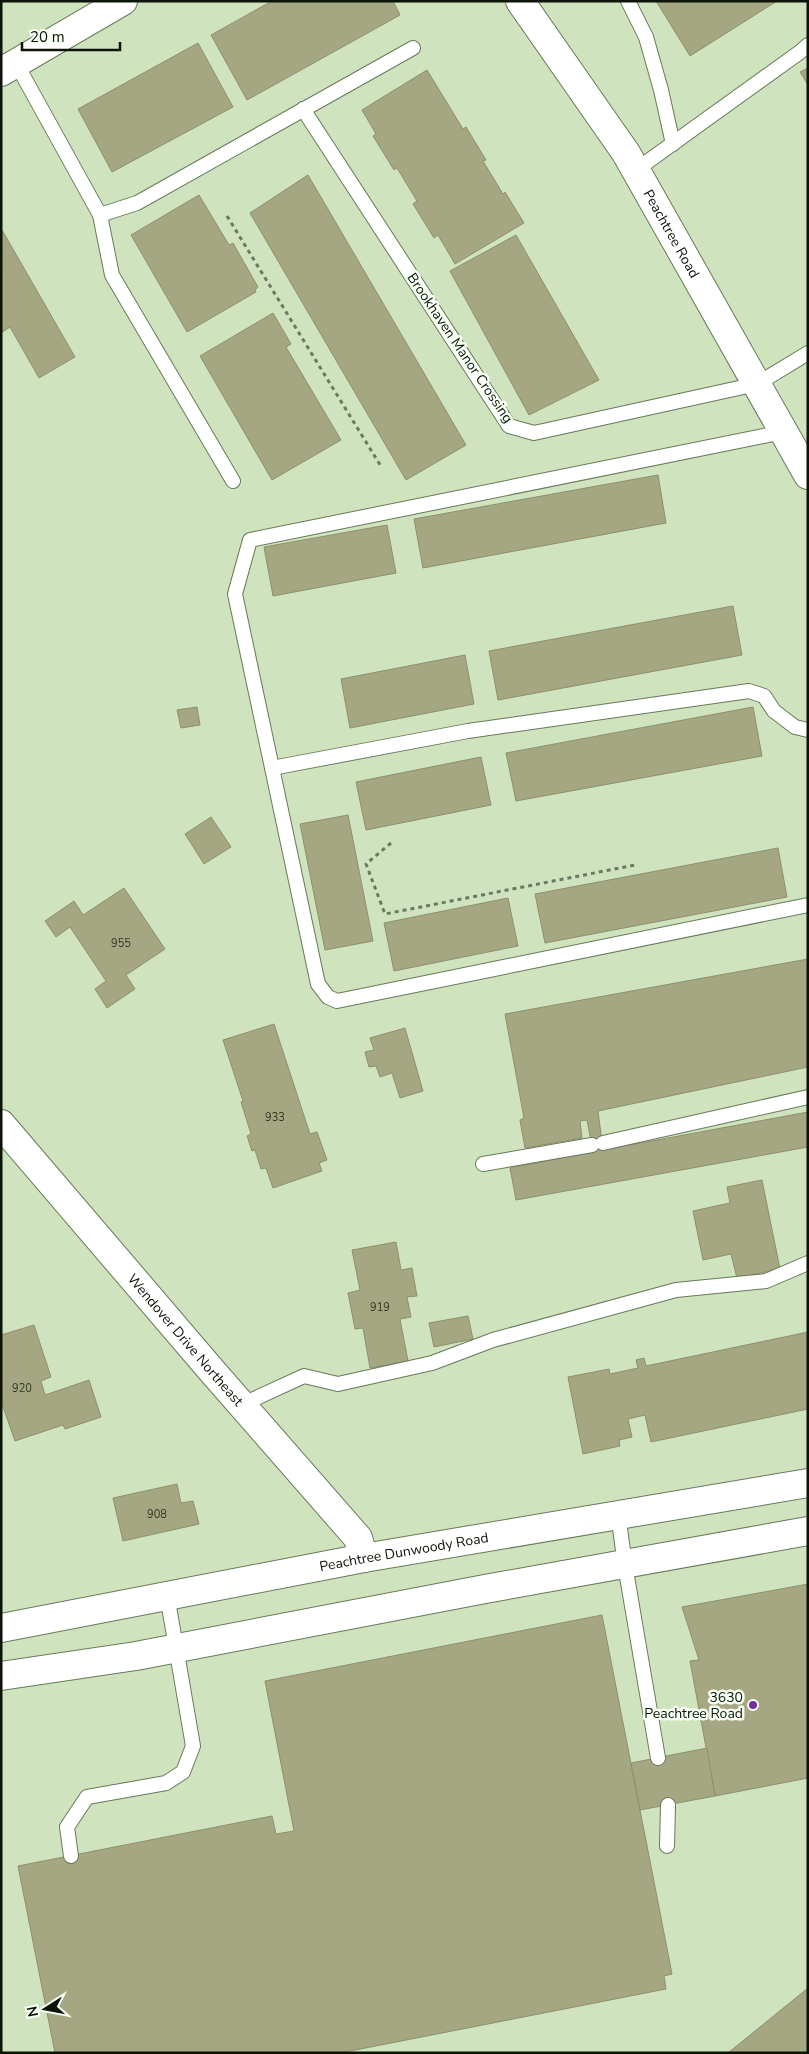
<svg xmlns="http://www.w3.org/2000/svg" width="809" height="2054" viewBox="0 0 809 2054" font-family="'Nunito Sans',sans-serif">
  <rect width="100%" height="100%" fill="#cfe3bf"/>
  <!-- building -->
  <g fill="#a4a781" stroke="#8d906b">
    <path d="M272 1H393L400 15 247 100 211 35Z"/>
    <path d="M656 1H777L690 56Z"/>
    <path d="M198 43 233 107 112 172 78 109Z"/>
    <path d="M808 68V85L800 72Z"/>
    <path d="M427 70 463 129 466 127 486 160 483 161 503 194 505 192 524 223 455 264 438 235 434 238 413 204 417 201 397 168 394 170 373 136 376 134 362 110Z"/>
    <path d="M308 175 466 445 406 480 250 213Z"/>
    <path d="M199 195 229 245 233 243 258 287 255 290 256 292 187 332 131 235Z"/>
    <path d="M2 230 75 357 39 378 10 327 1 333Z"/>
    <path d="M516 235 599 380 529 415 450 271Z"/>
    <path d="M273 313 291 344 286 347 341 440 272 480 200 356Z"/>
    <path d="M658 475 666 523 423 568 414 519Z"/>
    <path d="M387 525 396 573 273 596 264 547Z"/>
    <path d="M733 606 742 655 498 700 489 651Z"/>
    <path d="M465 655 474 704 350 728 341 679Z"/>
    <path d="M197 707 200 725 181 728 177 710Z"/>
    <path d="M753 707 762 756 516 801 506 753Z"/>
    <path d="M481 757 491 805 366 830 356 782Z"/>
    <path d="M348 815 373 941 325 950 300 824Z"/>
    <path d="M211 817 231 847 204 864 185 834Z"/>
    <path d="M778 848 787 897 545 943 535 894Z"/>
    <path d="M124 888 165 949 126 975 135 989 107 1008 95 989 106 981 70 927 56 937 45 921 74 901 83 915Z"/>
    <path d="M508 898 518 946 394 971 384 923Z"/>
    <path d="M808 959V1067L598 1111 603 1150 808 1112V1147L516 1200 510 1168 593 1152 587 1120 580 1121 582 1138 525 1148 520 1120 524 1118 505 1014Z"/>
    <path d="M274 1024 310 1134 317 1132 327 1160 319 1163 322 1171 273 1188 266 1168 261 1169 255 1150 252 1151 247 1136 251 1134 241 1102 243 1101 223 1040Z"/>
    <path d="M405 1028 423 1091 400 1098 392 1073 380 1077 376 1066 369 1067 365 1052 374 1050 370 1038Z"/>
    <path d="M762 1180 780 1269 737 1278 731 1254 703 1260 693 1211 730 1203 727 1187Z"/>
    <path d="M396 1242 401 1270 412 1268 417 1296 407 1297 411 1317 400 1319 408 1361 370 1368 363 1328 355 1329 348 1293 360 1290 352 1250Z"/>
    <path d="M468 1316 473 1339 434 1347 429 1323Z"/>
    <path d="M34 1325 51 1377 41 1381 45 1395 89 1380 101 1417 65 1429 63 1425 15 1441 1 1401V1335Z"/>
    <path d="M808 1332V1409L651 1442 645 1415 628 1419 632 1437 619 1440 620 1446 583 1454 568 1377 609 1369 610 1374 638 1368 636 1360 644 1358 646 1366Z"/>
    <path d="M177 1484 181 1503 193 1501 199 1524 123 1541 113 1498Z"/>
    <path d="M808 1584V1778L715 1796 690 1661 699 1660 682 1607Z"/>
    <path d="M602 1615 672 1974 664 1976 666 1989 340 2053H55L18 1866 272 1816 276 1834 294 1831 265 1681Z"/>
    <path d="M707 1748 715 1796 640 1810 631 1763Z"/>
    <path d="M808 1988V2053H728Z"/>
  </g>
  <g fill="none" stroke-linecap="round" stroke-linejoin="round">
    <defs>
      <g id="lane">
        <path d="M628 1 646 37 661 90 673 144"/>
        <path d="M16 63 100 215 112 275 233 481"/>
        <path d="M303 109 509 426 534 433 757 384 808 353"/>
        <path d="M636 170 800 52 808 45"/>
        <path d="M100 215 137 203 413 48"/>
        <path d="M783 432 250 540 235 594 318 984 328 997 337 1001 808 905"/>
        <path d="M272 768 468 731 749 691 764 696 774 711 795 727 808 730"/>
        <path d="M603 1143 808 1097"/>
        <path d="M483 1164 592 1145"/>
        <path d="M241 1405 304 1376 338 1384 432 1363 493 1340 676 1290 766 1281 808 1263"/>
        <path d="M618 1514 625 1565 658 1758"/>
        <path d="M667 1846 668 1805"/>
        <path d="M71 1856 67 1827 87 1797 166 1783 183 1772 193 1746 167 1595"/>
      </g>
      <g id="street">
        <path d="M1 72 123 1"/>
        <path id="s1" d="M1 1124 212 1371 358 1538 364 1558"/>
      </g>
      <g id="secondary">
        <path id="s2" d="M1 1628 364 1558 808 1483"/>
        <path d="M1 1676 136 1656 485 1589 808 1531"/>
      </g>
      <g id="highway">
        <path id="s3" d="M520 1 626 153 808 475"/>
      </g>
    </defs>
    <!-- lane casing -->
    <use href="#lane" stroke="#677a59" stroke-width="16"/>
    <!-- street casing -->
    <use href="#street" stroke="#677a59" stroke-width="30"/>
    <!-- secondary casing -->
    <use href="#secondary" stroke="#677a59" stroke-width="30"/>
    <!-- highway casing -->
    <use href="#highway" stroke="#677a59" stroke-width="30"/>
    <!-- path -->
    <g stroke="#6c7962" stroke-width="3" stroke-dasharray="4 4" stroke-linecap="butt">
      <path d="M227 216 382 468"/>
      <path d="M391 843 366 864 385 914 635 865"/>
    </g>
    <!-- lane -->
    <use href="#lane" stroke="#fff" stroke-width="14"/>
    <!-- street -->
    <use href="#street" stroke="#fff" stroke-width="28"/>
    <!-- secondary -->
    <use href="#secondary" stroke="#fff" stroke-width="28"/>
    <!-- highway -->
    <use href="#highway" stroke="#fff" stroke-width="28"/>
  </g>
  <!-- markers -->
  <circle fill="#782d9f" stroke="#f8fff4" stroke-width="2" cx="753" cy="1705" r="5"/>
  <g text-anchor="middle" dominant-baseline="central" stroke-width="5" stroke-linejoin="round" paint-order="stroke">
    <!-- number labels -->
    <g font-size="11" fill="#323826">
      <text x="121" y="943">955</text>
      <text x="275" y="1117">933</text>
      <text x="380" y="1307">919</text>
      <text x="22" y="1388">920</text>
      <text x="157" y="1514">908</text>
    </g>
    <!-- street labels -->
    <g font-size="14" fill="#0c1307" stroke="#f8fff4">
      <text stroke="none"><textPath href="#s3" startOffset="278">Peachtree Road</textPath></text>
      <text transform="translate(460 348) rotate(56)">Brookhaven Manor Crossing</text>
      <text stroke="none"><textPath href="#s1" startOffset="284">Wendover Drive Northeast</textPath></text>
      <text stroke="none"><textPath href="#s2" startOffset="410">Peachtree Dunwoody Road</textPath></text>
    </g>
    <!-- poi labels -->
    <g font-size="14" fill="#0c1307" stroke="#f8fff4" text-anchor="end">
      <text x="743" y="1697">3630<tspan x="743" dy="16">Peachtree Road</tspan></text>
    </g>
  </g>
  <!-- border -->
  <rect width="809" height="2054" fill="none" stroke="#0c1307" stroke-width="5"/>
  <!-- north arrow -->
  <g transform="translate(45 2009) rotate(259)" stroke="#f8fff4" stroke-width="4" paint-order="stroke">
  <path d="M0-4L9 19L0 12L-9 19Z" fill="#0c1307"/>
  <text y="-8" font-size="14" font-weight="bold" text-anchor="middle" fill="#0c1307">N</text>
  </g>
  <!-- scale -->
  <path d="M22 42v8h98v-8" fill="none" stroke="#0c1307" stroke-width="2.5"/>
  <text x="30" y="42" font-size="15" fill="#0c1307" stroke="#f8fff4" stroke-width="4" paint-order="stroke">20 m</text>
</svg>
